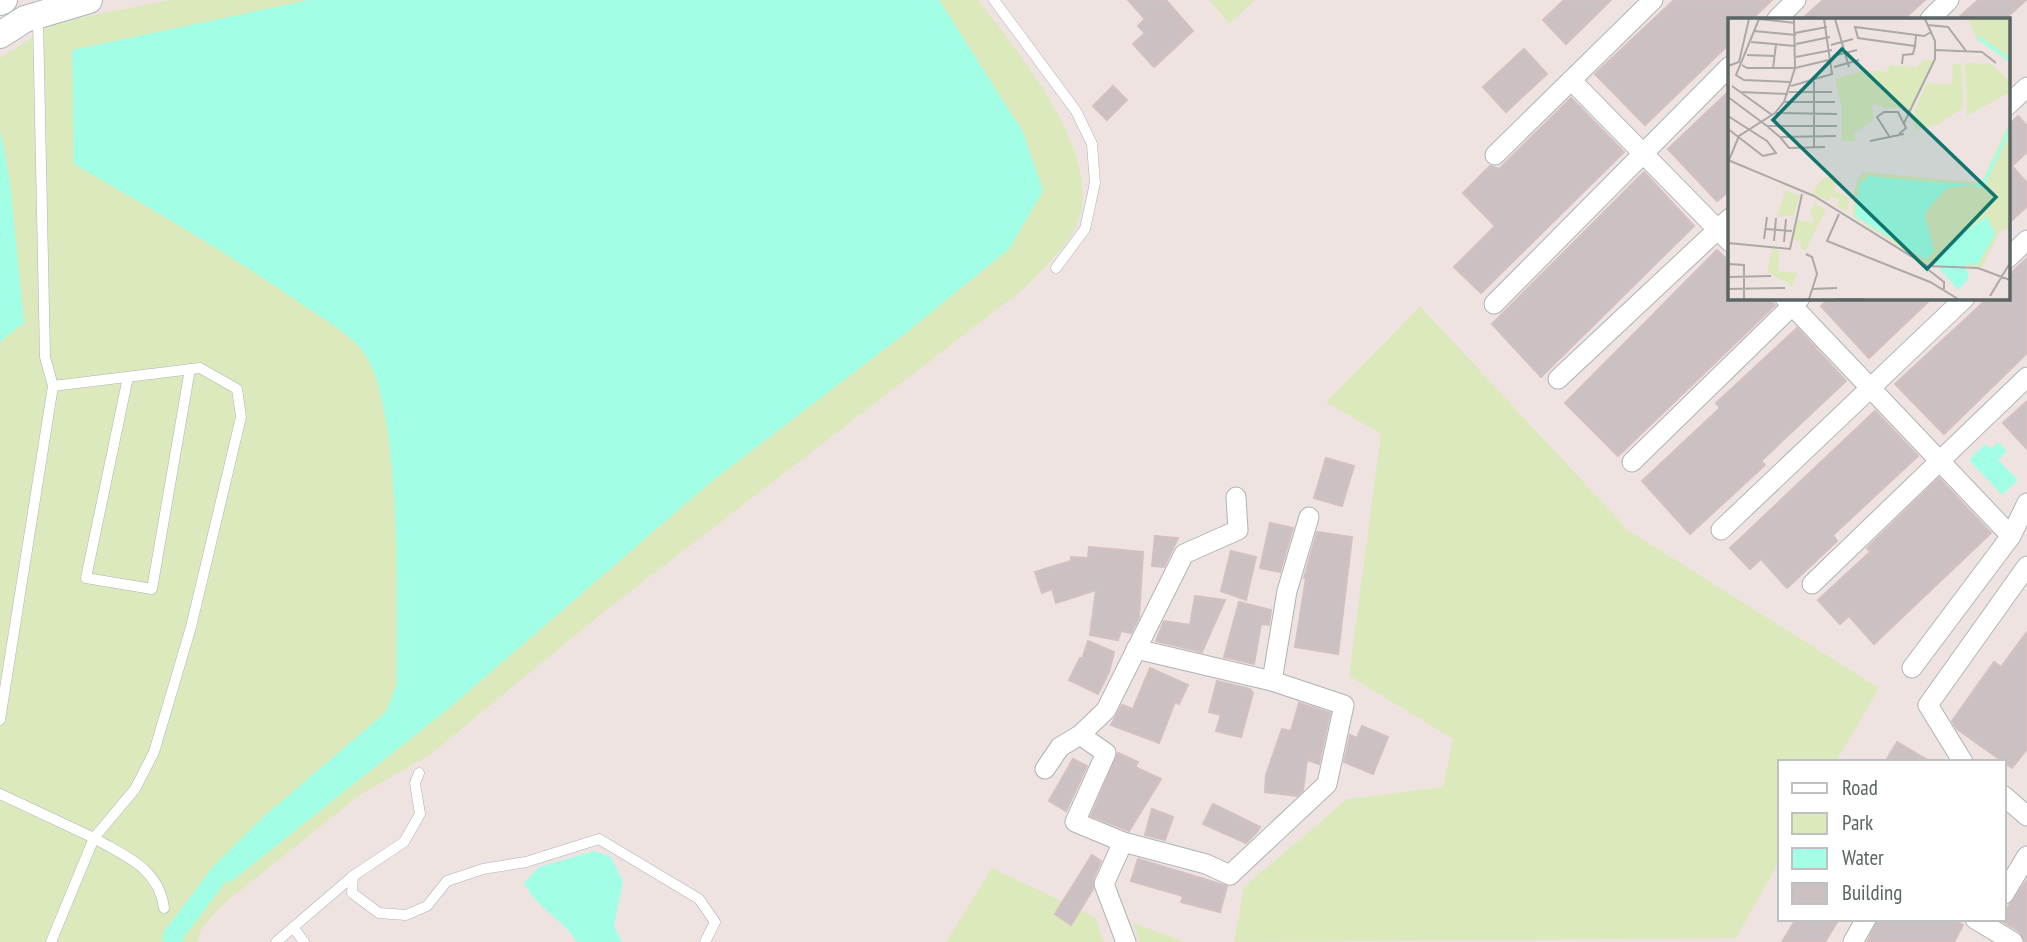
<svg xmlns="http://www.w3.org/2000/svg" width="2027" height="942" viewBox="0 0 2027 942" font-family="'PT Sans Narrow',sans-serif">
  <rect width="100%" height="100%" fill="#efe3e2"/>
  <!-- green -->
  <g fill="#dce9bd">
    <path d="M169 0H978C1017 52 1106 154 1077 224 1067 248 1043 268 1026 287L600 615 431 754 360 795 222 905 201 930 197 942H0V58L54 23Z"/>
    <path d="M1209 0H1255L1229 24Z"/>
    <path d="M1420 306 1628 530 1879 688 1836 762H1780V860L1736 938 1234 942 1244 887 1347 799 1443 787 1453 739 1349 676 1381 434 1326 402Z"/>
    <path d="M992 868 1095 917 1104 942H946Z"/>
    <path d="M1133 923 1186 942H1140Z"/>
  </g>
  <!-- water -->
  <g fill="#a2ffe5">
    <path d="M309 0H939L1023 132 1043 191 1009 249 907 332 712 481 448 709 229 883 216 864 261 819 386 712 397 684C396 612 404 401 361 349 347 332 315 314 297 301 225 251 150 208 74 164L72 50Z"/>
    <path d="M0 130 10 182 24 323 1 341 0 348Z"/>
    <path d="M1998 442 2007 451 1998 460 2018 480 2002 495 1969 460 1985 444 1991 449Z"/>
    <path d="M594 851 611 857 623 881 614 926 622 942H577C561 917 538 910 524 883L539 867Z"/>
  </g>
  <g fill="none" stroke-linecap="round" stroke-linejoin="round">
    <!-- canal -->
    <path stroke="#a2ffe5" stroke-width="19" d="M174 942 172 937 221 872"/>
  </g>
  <!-- building -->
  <g fill="#ccc1c2" stroke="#d4c0c1" stroke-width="2">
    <path d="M1128 0H1166L1193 31 1154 67 1133 44 1145 33 1138 26 1145 19Z"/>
    <path d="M1564 0H1611L1566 44 1543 20Z"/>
    <path d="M1674 0H1772L1752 19H1730V43L1645 125 1595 74Z"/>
    <path d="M1823 0H1925L1904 19H1802Z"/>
    <path d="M1978 0H2026L2005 19H1957Z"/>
    <path d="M1524 49 1547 74 1506 112 1483 87Z"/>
    <path d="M1113 86 1127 100 1107 120 1093 106Z"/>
    <path d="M1730 90V190L1717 201 1668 149Z"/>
    <path d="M1571 98 1624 152 1481 293 1454 267 1495 226 1463 193 1490 166 1499 169Z"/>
    <path d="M2018 116 2027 126V152L2012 166 2027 183V206L2008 224V126Z"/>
    <path d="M1644 172 1694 226 1541 377 1492 324Z"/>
    <path d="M1717 250 1730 262V298H1767L1775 305 1618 456 1565 403Z"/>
    <path d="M2027 258V353L1944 434 1895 384 1988 298H2008V276Z"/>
    <path d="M1830 298H1932L1869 358 1821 306Z"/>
    <path d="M1797 328 1846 381 1761 461 1765 465 1690 534 1642 481 1720 408 1716 403Z"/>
    <path d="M2027 401V449L2003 423Z"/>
    <path d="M1875 411 1918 456 1833 535 1837 541 1787 588 1761 559 1750 569 1730 548Z"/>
    <path d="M1326 458 1354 466 1342 506 1314 498Z"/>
    <path d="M1939 478 1991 533 1874 644 1849 616 1840 624 1818 600 1870 552 1867 548Z"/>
    <path d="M1270 523 1293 528 1280 572 1260 568Z"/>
    <path d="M1317 532 1352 537 1338 654 1295 647 1306 578H1304Z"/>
    <path d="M1155 536 1178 538 1164 567 1152 566Z"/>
    <path d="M1089 547 1143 552 1139 617 1131 633 1121 631 1118 640 1090 635 1096 590 1056 603 1052 589 1042 593 1035 572 1071 561V557L1088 558Z"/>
    <path d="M1231 551 1256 557 1246 600 1221 591Z"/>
    <path d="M1195 596 1225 600 1202 652 1156 641 1164 621 1190 625Z"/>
    <path d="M1239 602 1271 610 1269 625 1261 624 1254 664 1224 657Z"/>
    <path d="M2027 632V749L2012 768 1957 729 1952 721 1994 662 2001 667Z"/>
    <path d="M1088 641 1114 652 1109 672 1098 694 1069 680 1080 658 1082 659Z"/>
    <path d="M1150 668 1188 685 1179 704 1175 702 1159 743 1111 725 1122 705 1133 709Z"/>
    <path d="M1217 681 1250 689 1253 693 1241 737 1216 731 1221 715 1209 712Z"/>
    <path d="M1299 703 1330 713 1319 764 1307 760 1303 790 1297 796 1265 792 1266 775 1282 729 1291 731Z"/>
    <path d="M1362 726 1388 737 1373 774 1344 762 1350 735 1357 738Z"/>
    <path d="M1897 742 1931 762H1885Z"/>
    <path d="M1118 753 1138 762 1135 767 1161 779 1129 831 1091 816Z"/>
    <path d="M1073 759 1087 766 1066 811 1049 801Z"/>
    <path d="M1213 804 1260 827 1257 832 1246 843 1203 824Z"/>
    <path d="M1152 809 1173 817 1165 840 1145 835Z"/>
    <path d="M1092 855 1101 861 1093 879V889L1071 925 1055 914Z"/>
    <path d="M1138 859 1227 886 1220 912 1181 902 1183 896 1131 881Z"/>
    <path d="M2027 880V942H2025L2020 932 2000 920 2004 919V913Z"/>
    <path d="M1796 919H1839L1825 942H1782Z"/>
    <path d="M1878 919H1952L1963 925 1954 942H1867Z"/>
  </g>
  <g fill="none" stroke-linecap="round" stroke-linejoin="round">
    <defs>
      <g id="service">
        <path d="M994 0 1076 111 1092 144 1095 183 1085 229 1056 268"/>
        <path d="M128 377 86 578 152 589 190 369"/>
        <path d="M0 720 53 386 45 357 38 19"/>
        <path d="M0 794 94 838 135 789 154 752 191 627 241 417 237 389 200 368 53 386"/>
        <path d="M353 876 352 893 379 913 406 915 427 906 447 881 483 869 526 862 599 839 699 899 715 922 705 942"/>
        <path d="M293 927 304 942"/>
        <path d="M51 942 94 838C126 857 159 868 164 908"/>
        <path d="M276 942 353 876 404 842 420 814 415 783 419 773"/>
      </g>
      <g id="minor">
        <path d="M1777 19 1796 0"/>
        <path d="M1930 19 1949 0"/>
        <path d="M1572 81 1730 242"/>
        <path d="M2008 105 2027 87"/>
        <path d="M1495 155 1653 0"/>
        <path d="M2008 258 2027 240"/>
        <path d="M1785 298 2011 536"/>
        <path d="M1494 304 1730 66"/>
        <path d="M1558 379 1730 218"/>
        <path d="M1632 462 1800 298"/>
        <path d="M1721 530 1965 298"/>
        <path d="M1812 584 2027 377"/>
        <path d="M1912 668 2011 536 2027 503"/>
        <path d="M1272 681 1287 591 1309 517"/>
        <path d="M1080 735 1106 753 1075 822 1123 842 1206 864 1230 875 1327 784 1344 705 1272 681 1136 649"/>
        <path d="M1963 762 1928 705 2027 566"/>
        <path d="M1045 769 1060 747 1080 735 1106 710 1184 554 1238 530 1236 497"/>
        <path d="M2004 796 2027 816"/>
        <path d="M1123 842 1104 884 1126 942"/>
        <path d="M2004 894 2027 856"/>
        <path d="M1975 919 2013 942"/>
        <path d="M1853 942 1866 919"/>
      </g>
      <g id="secondary">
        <path d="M0 2 4 0"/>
        <path d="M0 35 25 19 89 0"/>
      </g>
    </defs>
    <!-- service casing -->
    <use href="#service" stroke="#acb4b4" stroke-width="11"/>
    <!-- minor casing -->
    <use href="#minor" stroke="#acb4b4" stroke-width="21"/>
    <!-- secondary casing -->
    <use href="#secondary" stroke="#abb5b4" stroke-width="28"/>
    <!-- service -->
    <use href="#service" stroke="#fff" stroke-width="10"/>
    <!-- minor -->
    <use href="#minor" stroke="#fff" stroke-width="19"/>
    <!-- secondary -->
    <use href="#secondary" stroke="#fff" stroke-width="26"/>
  </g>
  <!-- overview -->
  <g transform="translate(1728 18)">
    <rect width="282" height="282" fill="#efe3e2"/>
    <path d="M240 1H282V45L249 21ZM196 42H205L181 98 138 52 158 54 162 47 188 49ZM237 45 263 46 282 63V74L239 98ZM225 46H234L235 90 211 106 188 112 183 101 199 65 224 66ZM136 52 175 89 156 91 147 85 143 88 146 101 126 116 128 123H114V91L107 61ZM282 103V210L272 213 254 249 197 245 124 198 128 163 136 154 253 165ZM96 159H108L107 173 122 180 119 195 109 188 111 182 103 178 100 183 83 175ZM58 172 72 178 66 197 48 199ZM86 185 98 192 78 232 73 231V223L65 222 68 202 87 204 82 194ZM44 231 51 232 50 253 70 255 64 268 39 254Z" fill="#dce9bd"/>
    <path d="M141 158 181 162 247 167 219 170 200 191 197 198 206 233 198 242 127 198 131 166ZM259 198 267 217 249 247 237 246 241 260 230 272 207 245 221 225Z" fill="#a2ffe5"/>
    <path fill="none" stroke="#a2ffe5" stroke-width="3.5" d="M249 19 282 42M247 168 255 167 282 110"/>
    <path fill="none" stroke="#aba9a7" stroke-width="2" d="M31 1 8 57 16 62 63 64M31 1 67 5M107 1 121 49M200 7 220 9 238 33M26 13 68 17M67 15 99 9M188 17 187 28 130 20 127 9 196 18 203 14M23 24 68 28M68 26 102 19M103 27 125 21M208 32 254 34 268 45M19 37 47 38M105 38 129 32M68 39 104 32M174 46 175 37 185 36 187 28M14 47 19 50H67L105 41M0 48 11 44 21 1M106 49 131 42M45 51 48 26M4 68 44 97M63 68 104 56 96 1M12 74 60 76M61 74H104M0 79 39 108H109M56 84H107M47 95 109 96M0 98 39 123 48 135 35 138 0 111M176 105 207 41V23L197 1M40 109 52 119 108 118M161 118 149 99 156 94H170L178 110 171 116M52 119 61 130 97 129M142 123 176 116M86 129V63M0 142 86 178 199 248 250 250 282 262M1 142 11 118 47 95 56 84 67 50 66 1M111 196 99 223 202 264 230 281M37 211 64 213M36 221 39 199M46 223 48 200M56 224 58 201M0 225 62 231 74 176M78 236 84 239 89 256 81 281M0 246 16 247V281M198 250 216 264V271M0 259 43 258M0 271 57 270M84 271 109 270M262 278 282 245M107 281H136"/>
    <path fill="#0f766e" fill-opacity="0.15" stroke="#0f766e" stroke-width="3.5" d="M114 31 268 179 199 251 45 102Z"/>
    <rect width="282" height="282" fill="none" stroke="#5b6563" stroke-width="3.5"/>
  </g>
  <!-- legend -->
  <rect x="1778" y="760" width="228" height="161" fill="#ffffff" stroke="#bdc1c1" stroke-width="2"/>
  <rect x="1792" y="783" width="35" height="10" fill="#ffffff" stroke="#bdc1c1" stroke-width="2"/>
  <text x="1842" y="795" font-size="21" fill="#5b6563">Road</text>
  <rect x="1792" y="813" width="35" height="21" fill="#dce9bd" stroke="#bdc1c1" stroke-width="2"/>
  <text x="1842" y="830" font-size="21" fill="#5b6563">Park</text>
  <rect x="1792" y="848" width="35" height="21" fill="#a2ffe5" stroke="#bdc1c1" stroke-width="2"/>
  <text x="1842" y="865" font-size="21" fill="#5b6563">Water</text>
  <rect x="1792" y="883" width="35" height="21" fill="#ccc1c2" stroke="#bdc1c1" stroke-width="2"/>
  <text x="1842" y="900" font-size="21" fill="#5b6563">Building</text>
</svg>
